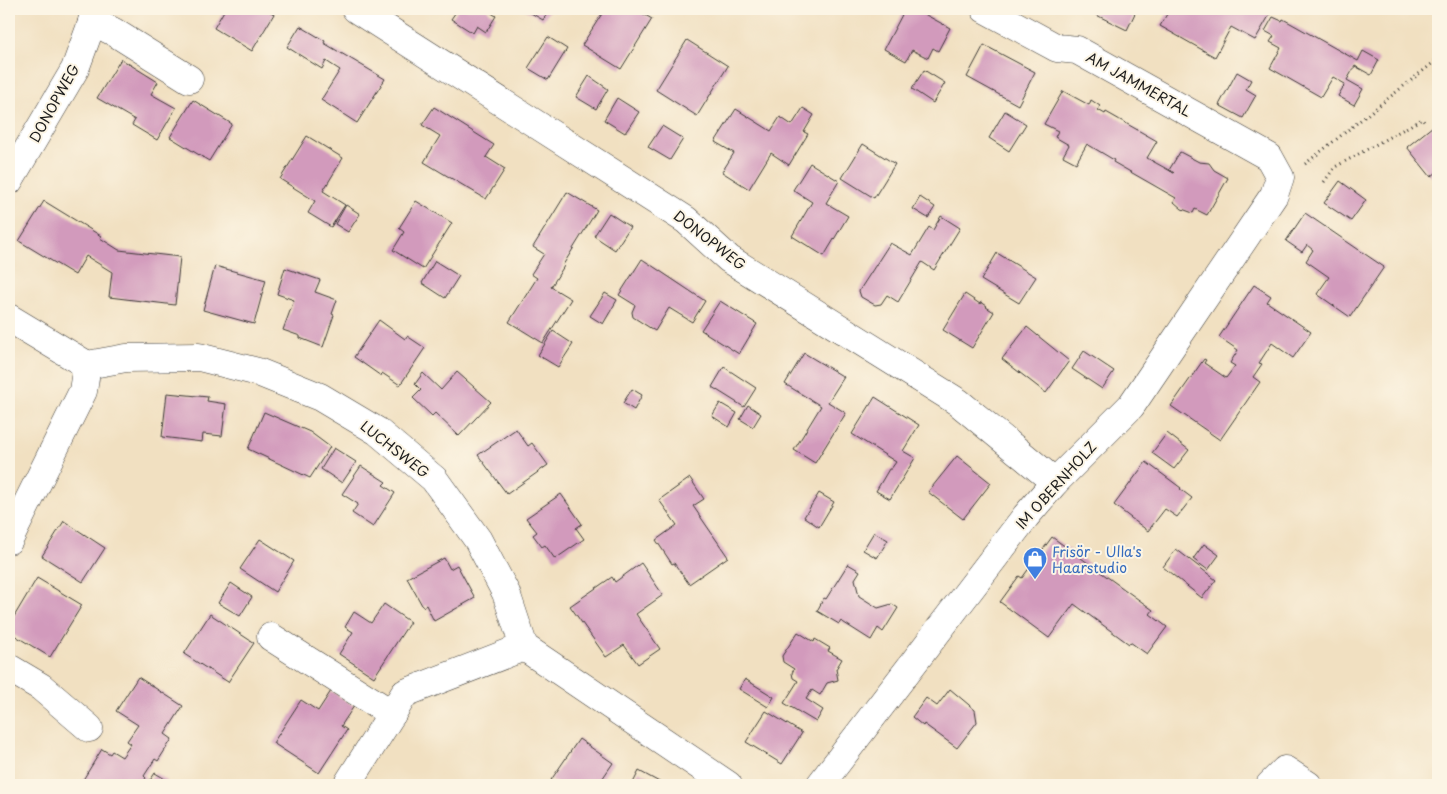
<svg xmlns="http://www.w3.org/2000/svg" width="1447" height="794" viewBox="0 0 1447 794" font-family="'Playpen Sans',sans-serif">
  <rect width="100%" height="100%" fill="#fcf5e5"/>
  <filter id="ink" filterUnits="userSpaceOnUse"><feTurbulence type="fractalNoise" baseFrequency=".02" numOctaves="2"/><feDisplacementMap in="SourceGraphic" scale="10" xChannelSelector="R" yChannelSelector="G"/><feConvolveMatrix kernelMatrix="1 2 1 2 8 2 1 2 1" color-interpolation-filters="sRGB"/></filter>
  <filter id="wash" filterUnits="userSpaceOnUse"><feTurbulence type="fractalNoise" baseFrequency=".0096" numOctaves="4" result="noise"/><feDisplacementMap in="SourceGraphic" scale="20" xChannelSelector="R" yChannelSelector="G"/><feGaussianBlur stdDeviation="1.12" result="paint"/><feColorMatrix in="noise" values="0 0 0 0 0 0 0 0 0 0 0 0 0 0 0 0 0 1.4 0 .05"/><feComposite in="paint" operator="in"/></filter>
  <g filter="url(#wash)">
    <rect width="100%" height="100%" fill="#f1e0c1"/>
    <g id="blocks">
      <!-- building -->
      <g fill="#d29abc">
        <path d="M225 9H266L274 14 252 51 214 28Z"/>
        <path d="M458 9H488L487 10 496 16 486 32 477 26 473 33 451 19Z"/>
        <path d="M524 9H550L543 20Z"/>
        <path d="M605 9H635L652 19 621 69 582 45Z"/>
        <path d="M905 9H915L950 28 938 51 933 48 928 58 912 50 906 61 884 49Z"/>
        <path d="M1084 9H1137L1127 30Z"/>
        <path d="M1170 9H1236L1239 10 1240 9H1273L1255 40 1231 27 1215 57 1160 26Z"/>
        <path d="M1273 17 1282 21 1283 19 1358 61 1363 51 1379 60 1371 75 1355 66 1347 80 1363 89 1354 105 1338 96 1345 84 1333 77 1321 97 1270 68 1281 48 1270 42 1274 36 1265 31Z"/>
        <path d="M300 26 325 41 324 43 385 79 357 123 321 100 340 70 326 61 322 69 287 47Z"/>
        <path d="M548 37 567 49 548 80 528 68Z"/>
        <path d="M687 40 728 66 697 116 656 90Z"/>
        <path d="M984 45 1035 72 1018 105 967 77Z"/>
        <path d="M121 59 158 82 151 94 176 108 157 140 132 125 135 120 97 98Z"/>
        <path d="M924 70 945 83 933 103 912 89Z"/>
        <path d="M1237 72 1251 80 1246 89 1256 95 1243 118 1219 105Z"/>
        <path d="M589 76 608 89 596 109 576 97Z"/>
        <path d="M1063 91 1089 105 1091 100 1100 106 1098 110 1105 114 1106 112 1157 141 1147 158 1174 173 1169 170 1180 152 1199 162 1209 163 1214 170 1228 178 1207 215 1195 209 1193 213 1182 209 1174 202 1176 198 1113 162 1114 160 1087 144 1076 163 1063 156 1069 145 1055 137 1058 131 1044 124Z"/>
        <path d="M617 98 639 112 625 133 604 120Z"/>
        <path d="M193 100 232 124 209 161 170 137Z"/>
        <path d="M434 107 494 145 486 157 505 169 486 199 424 162 440 136 422 125Z"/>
        <path d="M803 108 814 115 804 132 808 134 789 165 771 153 749 189 722 172 734 153 715 142 736 109 771 131 780 117 792 125Z"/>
        <path d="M1005 111 1026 124 1009 151 989 138Z"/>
        <path d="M1438 122V171L1431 177 1407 147Z"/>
        <path d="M662 126 683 139 670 160 648 147Z"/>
        <path d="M307 136 343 158 323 191 345 205 331 227 308 213 315 201 280 179Z"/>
        <path d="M863 144 895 164 874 198 842 178Z"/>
        <path d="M810 163 839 181 826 203 848 216 824 256 792 236 812 202 793 190Z"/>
        <path d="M1340 181 1366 200 1351 221 1324 203Z"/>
        <path d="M567 192 597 210 563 265 564 266 551 287 571 299 543 343 509 322 537 278 531 274 544 254 533 247Z"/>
        <path d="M920 197 935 207 928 218 913 209Z"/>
        <path d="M44 201 101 236 100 238 119 250 180 257 175 305 109 297 112 272 86 256 75 275 19 241Z"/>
        <path d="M416 201 452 223 423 269 393 250 404 232 399 228Z"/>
        <path d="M346 205 360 214 348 232 335 224Z"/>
        <path d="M609 213 630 227 615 250 594 236Z"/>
        <path d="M1305 213 1384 267 1350 317 1317 294 1329 277 1306 261 1313 250 1307 245 1302 252 1286 241Z"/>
        <path d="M941 216 960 228 934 270 922 262 898 302 887 295 881 304 875 305 861 297 859 291 890 243 912 255 929 227 933 230Z"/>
        <path d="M997 253 1036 277 1019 303 981 280Z"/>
        <path d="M642 259 705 301 692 322 669 308 655 331 633 317 632 312 635 305 619 295Z"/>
        <path d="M435 261 459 276 445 298 422 283Z"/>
        <path d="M215 266 266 280 254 324 203 310Z"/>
        <path d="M285 268 320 280 315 292 337 300 332 314 334 315 323 347 300 338V336L283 330 294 300 277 294Z"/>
        <path d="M1254 285 1271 296 1267 302 1311 332 1293 358 1272 343 1259 363 1262 364 1253 377 1260 382 1220 440 1171 406 1204 359 1206 360 1204 363 1226 378 1235 366 1230 363 1238 350 1219 337Z"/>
        <path d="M605 293 617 300 603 324 590 316Z"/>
        <path d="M965 294 980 304 981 302 987 306 986 307 994 312 972 348 943 330Z"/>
        <path d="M720 301 757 324 739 354 701 330Z"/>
        <path d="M379 320 405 339 407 336 425 348 400 385 382 373 381 376 354 357Z"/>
        <path d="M1027 327 1069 361 1046 393 1002 359Z"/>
        <path d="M553 331 573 344 558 367 538 355Z"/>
        <path d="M1084 351 1114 371 1102 389 1072 369Z"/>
        <path d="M804 353 844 377 828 402 846 413 815 463 794 450 821 406 785 384Z"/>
        <path d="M724 367 756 388 744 407 712 387Z"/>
        <path d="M457 372 491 402 459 436 435 413 432 416 413 398 421 390 415 384 423 373 441 390Z"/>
        <path d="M632 389 642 395 634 410 623 403Z"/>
        <path d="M167 393 208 397 207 401 226 404 222 436 203 434 202 442 162 437Z"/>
        <path d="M875 397 919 425 903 451 915 458 890 499 876 491 889 469H891L896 462 852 434Z"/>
        <path d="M720 403 737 413 729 427 712 416Z"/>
        <path d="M748 405 761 414 753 427 740 419Z"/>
        <path d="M264 412 310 432 330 447 310 478 248 449Z"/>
        <path d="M516 429 528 446 532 443 548 465 507 494 478 455Z"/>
        <path d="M1167 433 1189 450 1174 469 1152 453Z"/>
        <path d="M334 448 356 462 342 483 321 469Z"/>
        <path d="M957 456 991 483 963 519 928 492Z"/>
        <path d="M1146 462 1181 488 1180 489 1192 498 1177 517 1165 509 1148 531 1114 505Z"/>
        <path d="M361 466 386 482 383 485 395 493 373 527 352 513 358 504 342 494Z"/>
        <path d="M690 478 704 499 693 506 728 557 689 584 674 563 672 564 656 540 677 525 659 500Z"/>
        <path d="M819 493 834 502 819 527 804 517Z"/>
        <path d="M561 494 582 524 576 528 584 539 555 559 545 545 542 547 533 535 537 532 526 518Z"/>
        <path d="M64 521 105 548 83 582 42 556Z"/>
        <path d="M874 532 888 540 877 558 863 550Z"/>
        <path d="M1052 537 1153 610 1150 614 1167 627 1147 654 1130 642 1129 644 1074 604 1049 638 1000 602 1019 576 1022 578Z"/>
        <path d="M260 539 294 561 275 592 240 569Z"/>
        <path d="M1204 544 1219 555 1208 570 1193 559Z"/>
        <path d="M1176 549 1216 580 1202 598 1163 567Z"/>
        <path d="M444 558 450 569 457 565 475 598 434 621 426 605 423 607 407 578Z"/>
        <path d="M641 563 663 595 636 614 660 649 638 664 624 645 606 657 570 606 612 577 615 582Z"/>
        <path d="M848 564 860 571 855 579 859 596 878 608 892 604 898 608 883 632 878 628 871 640 841 621 839 624 817 611 824 598 826 599Z"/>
        <path d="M37 578 82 605 50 657 9 632V625Z"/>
        <path d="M231 583 252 597 240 616 218 603Z"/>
        <path d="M384 604 410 622 374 677 339 654 353 632 345 627 354 612 371 623Z"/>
        <path d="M210 614 254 643 228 682 184 654Z"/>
        <path d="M798 632 814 642 815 639 830 648 828 651 842 659 836 669 838 680 827 683 820 695 812 690 806 699 823 710 816 722 784 703 798 681 793 678 792 673 794 669 783 662 782 656Z"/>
        <path d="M138 677 183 706 165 734 172 739 158 761 155 759 144 776 146 778 141 785H85L81 783 102 749 110 754 112 751 122 757 131 744 127 741 138 725 116 711Z"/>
        <path d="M745 679 774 697 768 707 739 689Z"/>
        <path d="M950 689 975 710 977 722 957 748 924 724 923 726 912 717 926 698 937 706Z"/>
        <path d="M331 691 354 706 341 726 347 730 319 773 273 743 301 700 318 711Z"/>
        <path d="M766 711 802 733 782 764 746 742Z"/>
        <path d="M579 739 613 763 598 785H559L551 780Z"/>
        <path d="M639 771 663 784 662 785H632Z"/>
        <path d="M155 773 167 780 164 785H147Z"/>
      </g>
    </g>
  </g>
  <g filter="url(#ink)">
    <use href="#blocks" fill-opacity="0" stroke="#3c3935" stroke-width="1"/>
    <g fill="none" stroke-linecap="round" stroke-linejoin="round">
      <defs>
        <g id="minor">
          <path d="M356 9 686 220 729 259 958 402 1055 482"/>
          <path d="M92 21 114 32 189 79"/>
          <path d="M9 181 75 69 97 9"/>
          <path d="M9 318 87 365 126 358 199 357 258 372 320 397 377 431 434 479 478 540 506 593 524 647"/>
          <path d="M9 540 83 391 87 365"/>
          <path d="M271 637 392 714"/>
          <path d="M524 647 728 785"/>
          <path d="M9 668 41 687 89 728"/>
          <path d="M347 785 405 693 524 647"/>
          <path d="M820 785 1026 516 1055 482 1131 406 1274 195 1280 177 1269 157 1077 50 1057 48 985 9"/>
          <path d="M1270 785 1285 770 1308 785"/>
        </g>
      </defs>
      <!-- minor casing -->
      <use href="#minor" stroke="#3c3935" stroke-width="29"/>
      <!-- path -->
      <g stroke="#3c3935" stroke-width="3" stroke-dasharray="1 4" stroke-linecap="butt">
        <path d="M1305 164 1438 59"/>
        <path d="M1324 182 1335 167 1422 119 1425 123"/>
      </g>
      <!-- minor -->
      <use href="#minor" stroke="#fff" stroke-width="28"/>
    </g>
  </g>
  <!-- icons -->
  <defs>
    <symbol id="shop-pin" viewBox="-11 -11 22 30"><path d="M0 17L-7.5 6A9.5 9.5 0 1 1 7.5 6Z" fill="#3f7fe0" stroke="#fcf5e5"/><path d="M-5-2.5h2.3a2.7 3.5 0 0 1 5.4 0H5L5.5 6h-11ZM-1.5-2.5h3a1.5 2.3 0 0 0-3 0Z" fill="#fff"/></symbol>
  </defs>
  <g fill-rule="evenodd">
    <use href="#shop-pin" x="1021" y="545" width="28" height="38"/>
  </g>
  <g text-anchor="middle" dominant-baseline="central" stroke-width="4" stroke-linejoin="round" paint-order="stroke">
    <!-- street labels -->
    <g font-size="14" fill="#1c1c1c" stroke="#fcf5e5">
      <text transform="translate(1139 84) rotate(29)">AM JAMMERTAL</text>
      <text transform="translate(54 103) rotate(-61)">DONOPWEG</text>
      <text transform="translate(710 240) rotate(38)">DONOPWEG</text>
      <text transform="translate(395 449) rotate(38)">LUCHSWEG</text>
      <text transform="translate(1056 485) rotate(-48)">IM OBERNHOLZ</text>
    </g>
    <!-- shop labels -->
    <g font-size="14" fill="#366cbe" stroke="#fcf5e5" text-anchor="start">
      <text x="1052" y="551">Frisör - Ulla's<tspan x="1052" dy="16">Haarstudio</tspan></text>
    </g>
  </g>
  <!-- margin -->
  <rect width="1447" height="794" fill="none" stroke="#fcf5e5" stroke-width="30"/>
</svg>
